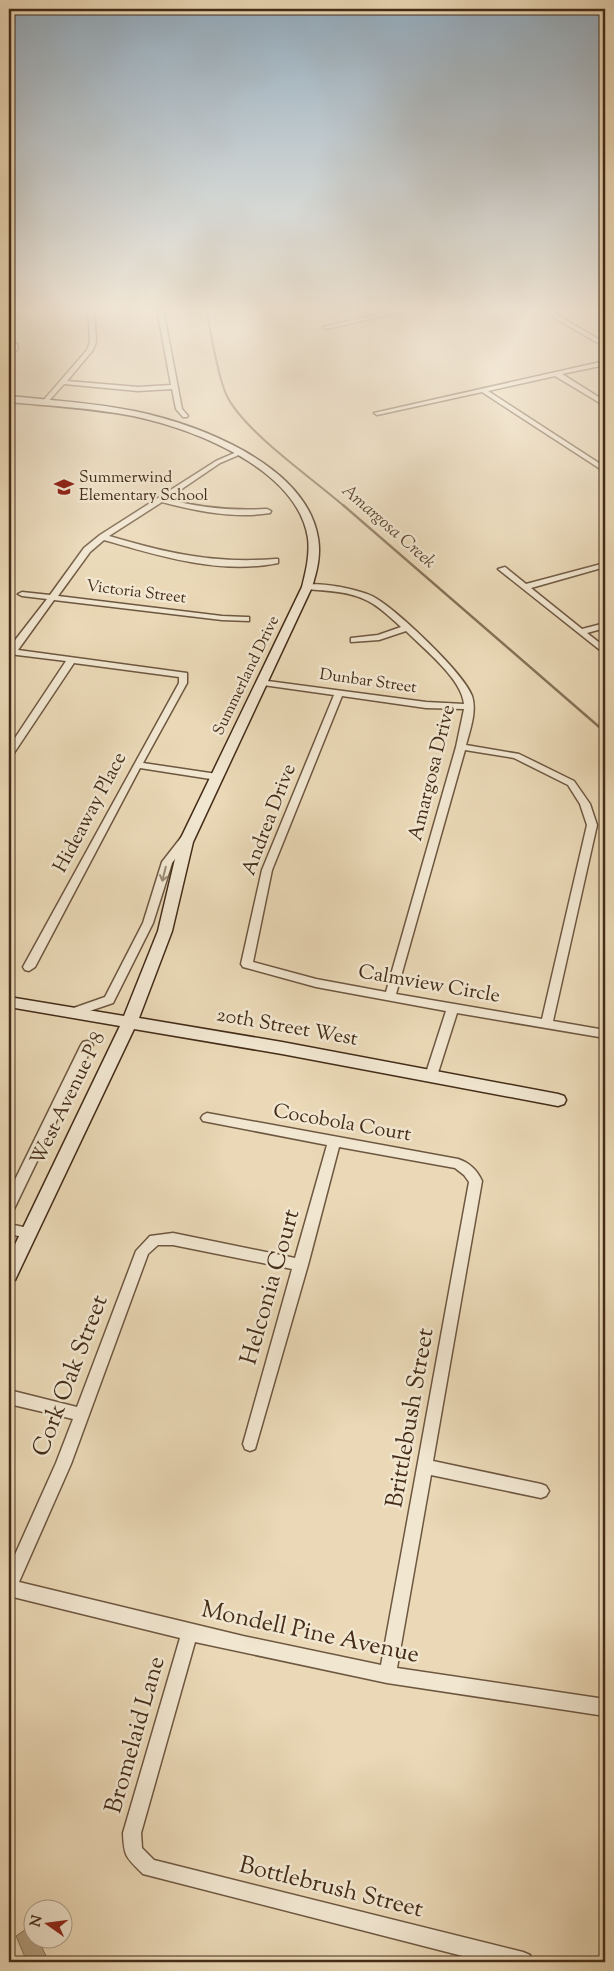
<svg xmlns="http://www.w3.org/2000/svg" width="614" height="1971" viewBox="0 0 614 1971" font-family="'Sorts Mill Goudy',serif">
  <rect width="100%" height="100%" fill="#ead8b6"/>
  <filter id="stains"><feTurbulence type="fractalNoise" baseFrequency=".004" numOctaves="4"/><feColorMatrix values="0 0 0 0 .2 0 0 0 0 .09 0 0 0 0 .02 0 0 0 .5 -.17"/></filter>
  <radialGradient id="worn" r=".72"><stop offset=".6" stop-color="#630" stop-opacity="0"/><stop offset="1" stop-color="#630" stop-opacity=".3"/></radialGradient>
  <!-- water -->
  <path fill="#b29e80" stroke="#867056" d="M32 1925V1938L38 1939 47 1958 41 1962H27L16 1936Z"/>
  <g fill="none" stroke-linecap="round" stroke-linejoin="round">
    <!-- stream-far1 -->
    <path stroke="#867056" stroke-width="2" d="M206 309C211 332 217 374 226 394 242 430 312 478 344 506"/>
    <!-- stream -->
    <path stroke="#867056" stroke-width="2.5" d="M343 505 605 732"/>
    <defs>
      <g id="street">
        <path d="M88 309H94L96 342 93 350 67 381 138 387 171 385 157 309H163L182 409 188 416 187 417H183L176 409 172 389 138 391 64 384 46 404H42V402L87 350 90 342Z"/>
        <path d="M401 309H415L326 329 323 327Z"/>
        <path d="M539 309H547L605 343V347Z"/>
        <path d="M9 312 19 314 20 315 17 317 9 316Z"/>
        <path d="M9 342 17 344 18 349 9 357V352L12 346H9Z"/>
        <path d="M605 361V365L562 374 605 401V406L555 376 488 391 605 467V472L482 392 377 415 374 413Z"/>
        <path d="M239 451 241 452V454L220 463 167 499C200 508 233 511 267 509L271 511 270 513C234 519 196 511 162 502L109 536C166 553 215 564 275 559H278V563C220 575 159 556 104 540L90 552 58 596 222 616 246 617H249V621L222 620 54 600 18 650 187 673V683L143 763 217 774 222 777 217 780 140 768 35 967 29 971 25 970 23 967 179 683V677L74 663 12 756 9 757V747L66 661 9 654V648L47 599 22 596 18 594 22 592 50 595 84 548 100 535 216 461Z"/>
        <path d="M605 563V567L531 588 582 629 605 623V628L587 633 605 647V654L498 569 505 567 526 584Z"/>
        <path d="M304 585C322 582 356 589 372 596 394 607 464 673 472 696 477 711 470 730 466 745L519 754 574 781 590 804 597 825 553 1021 605 1030V1038L457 1013 437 1076 435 1079H427L425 1076 446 1011 316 987 243 967 241 964 262 870 334 695 263 685 259 682 260 680 426 702 464 704C462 679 424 649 406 631L379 640 351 642V638L378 635 401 627C391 618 380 607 368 601 350 591 327 591 307 589H304ZM342 696 426 708 464 709 456 747 386 992 316 979 253 962 272 870ZM465 750 514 758 568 785 580 804 587 825 542 1019 396 994Z"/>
        <path d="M187 834 192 837 172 863 153 923 113 1003 72 1017 68 1016 66 1013 68 1010 105 997 143 923 162 862 183 835Z"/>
        <path d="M87 1041 91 1042 93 1045 14 1209 9 1210V1192L81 1045 83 1042Z"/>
        <path d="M207 1113 458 1159C470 1163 477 1170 482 1181L433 1461 541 1484 546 1486 549 1491 546 1496 541 1498 431 1475 397 1668 605 1699V1716L387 1683 195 1642 141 1833 142 1848 154 1860 523 1952 530 1955 532 1962H486L143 1874C126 1857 124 1857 123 1833L180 1638 9 1596V1568L56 1463 73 1419 9 1404V1390L77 1407 136 1251 150 1236 173 1233 295 1258 327 1145 203 1121 201 1118 203 1115ZM339 1147 455 1168 464 1175 469 1182 381 1665 243 1636 19 1582 71 1464 148 1254 158 1245H173L292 1269 243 1444 245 1449 250 1451 255 1449 308 1265Z"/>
        <path d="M9 1224 33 1229 35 1233 33 1237 28 1238 9 1234Z"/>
      </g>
      <path id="secondary" d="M9 396C51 400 93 403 134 411 197 424 306 464 318 538 321 555 317 571 312 587L193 842 172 931 139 1018 282 1042 558 1094 564 1096 566 1100 564 1104 558 1106 282 1054 134 1029 15 1280 9 1283V1257L120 1026 9 1007V997L124 1016 158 931 179 842 302 587C306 571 310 555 308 538 297 468 194 429 133 416 92 408 51 406 9 402Z"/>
    </defs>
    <!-- street casing -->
    <use href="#street" stroke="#6e5740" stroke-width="3"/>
    <!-- secondary casing -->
    <use href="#secondary" stroke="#442c18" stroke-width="3"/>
    <!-- street -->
    <use href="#street" fill="#f1e6d0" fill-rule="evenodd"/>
    <!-- secondary -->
    <use href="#secondary" fill="#f1e6d0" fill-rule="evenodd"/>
  </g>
  <!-- one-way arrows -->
  <defs><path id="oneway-shaft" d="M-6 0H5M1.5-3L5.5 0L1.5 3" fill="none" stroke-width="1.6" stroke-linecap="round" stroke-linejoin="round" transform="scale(1.25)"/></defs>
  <use stroke="#9a8974" href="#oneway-shaft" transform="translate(164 874) rotate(104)"/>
  <!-- sky -->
  <linearGradient id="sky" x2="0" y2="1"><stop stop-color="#92abbe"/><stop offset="0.53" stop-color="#f6edde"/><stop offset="1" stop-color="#f6edde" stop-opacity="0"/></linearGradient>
  <rect width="614" height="585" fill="url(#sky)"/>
  <!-- icons -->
  <defs>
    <symbol id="school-bare" viewBox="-9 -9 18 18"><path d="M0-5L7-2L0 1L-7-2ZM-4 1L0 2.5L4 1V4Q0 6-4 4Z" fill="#8f2418" stroke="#f1e6d0" stroke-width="2.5" paint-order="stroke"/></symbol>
  </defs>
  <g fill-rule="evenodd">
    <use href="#school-bare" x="50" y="473" width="28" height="28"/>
  </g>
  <g text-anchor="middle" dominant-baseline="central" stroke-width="5" stroke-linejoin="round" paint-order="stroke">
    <!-- far-poi labels -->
    <g font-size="16" fill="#442c18" stroke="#f1e6d0" text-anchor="start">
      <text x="79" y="478">Summerwind<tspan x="79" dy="18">Elementary School</tspan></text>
    </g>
    <!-- far-street labels -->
    <g font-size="16" fill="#442c18" stroke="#f1e6d0">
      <text transform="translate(136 593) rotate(7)">Victoria Street</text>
      <text transform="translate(247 676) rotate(-64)">Summerland Drive</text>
      <text transform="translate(368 682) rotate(8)">Dunbar Street</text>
    </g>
    <!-- far-water labels -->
    <g font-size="18" font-style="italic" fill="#604832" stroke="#f1e6d0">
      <text transform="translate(388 527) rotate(41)">Amargosa Creek</text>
    </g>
    <!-- street labels -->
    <g font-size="20" fill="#442c18" stroke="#f1e6d0">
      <text transform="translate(433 773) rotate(-76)">Amargosa Drive</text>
      <text transform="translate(91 813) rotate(-62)">Hideaway Place</text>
      <text transform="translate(270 820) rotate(-69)">Andrea Drive</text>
      <text transform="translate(429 985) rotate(10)">Calmview Circle</text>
      <text transform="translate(287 1028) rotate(10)">20th Street West</text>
      <text transform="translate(69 1099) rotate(-64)">West Avenue P 8</text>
      <text transform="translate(342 1124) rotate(10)">Cocobola Court</text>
    </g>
    <!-- near-street labels -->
    <g font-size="24" fill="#442c18" stroke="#f1e6d0">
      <text transform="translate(271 1287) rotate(-74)">Helconia Court</text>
      <text transform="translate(71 1376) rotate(-69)">Cork Oak Street</text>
      <text transform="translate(411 1418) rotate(-80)">Brittlebush Street</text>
      <text transform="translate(310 1633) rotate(12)">Mondell Pine Avenue</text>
      <text transform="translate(136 1735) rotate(-74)">Bromelaid Lane</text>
      <text transform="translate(331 1888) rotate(14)">Bottlebrush Street</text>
    </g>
  </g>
  <!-- margin -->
  <rect width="614" height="1971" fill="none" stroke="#ead8b6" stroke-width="30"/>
  <rect x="10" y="10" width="594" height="1951" fill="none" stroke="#442c18" stroke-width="2.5"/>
  <rect x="15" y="15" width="584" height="1941" fill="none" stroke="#442c18"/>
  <!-- north arrow -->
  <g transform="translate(48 1924) rotate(284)"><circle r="24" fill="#f1e6d0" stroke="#ac9c86"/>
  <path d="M0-4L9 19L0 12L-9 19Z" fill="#8f2418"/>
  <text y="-8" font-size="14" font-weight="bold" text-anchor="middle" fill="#442c18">N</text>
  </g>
  <rect width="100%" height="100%" filter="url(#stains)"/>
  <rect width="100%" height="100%" fill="url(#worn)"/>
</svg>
